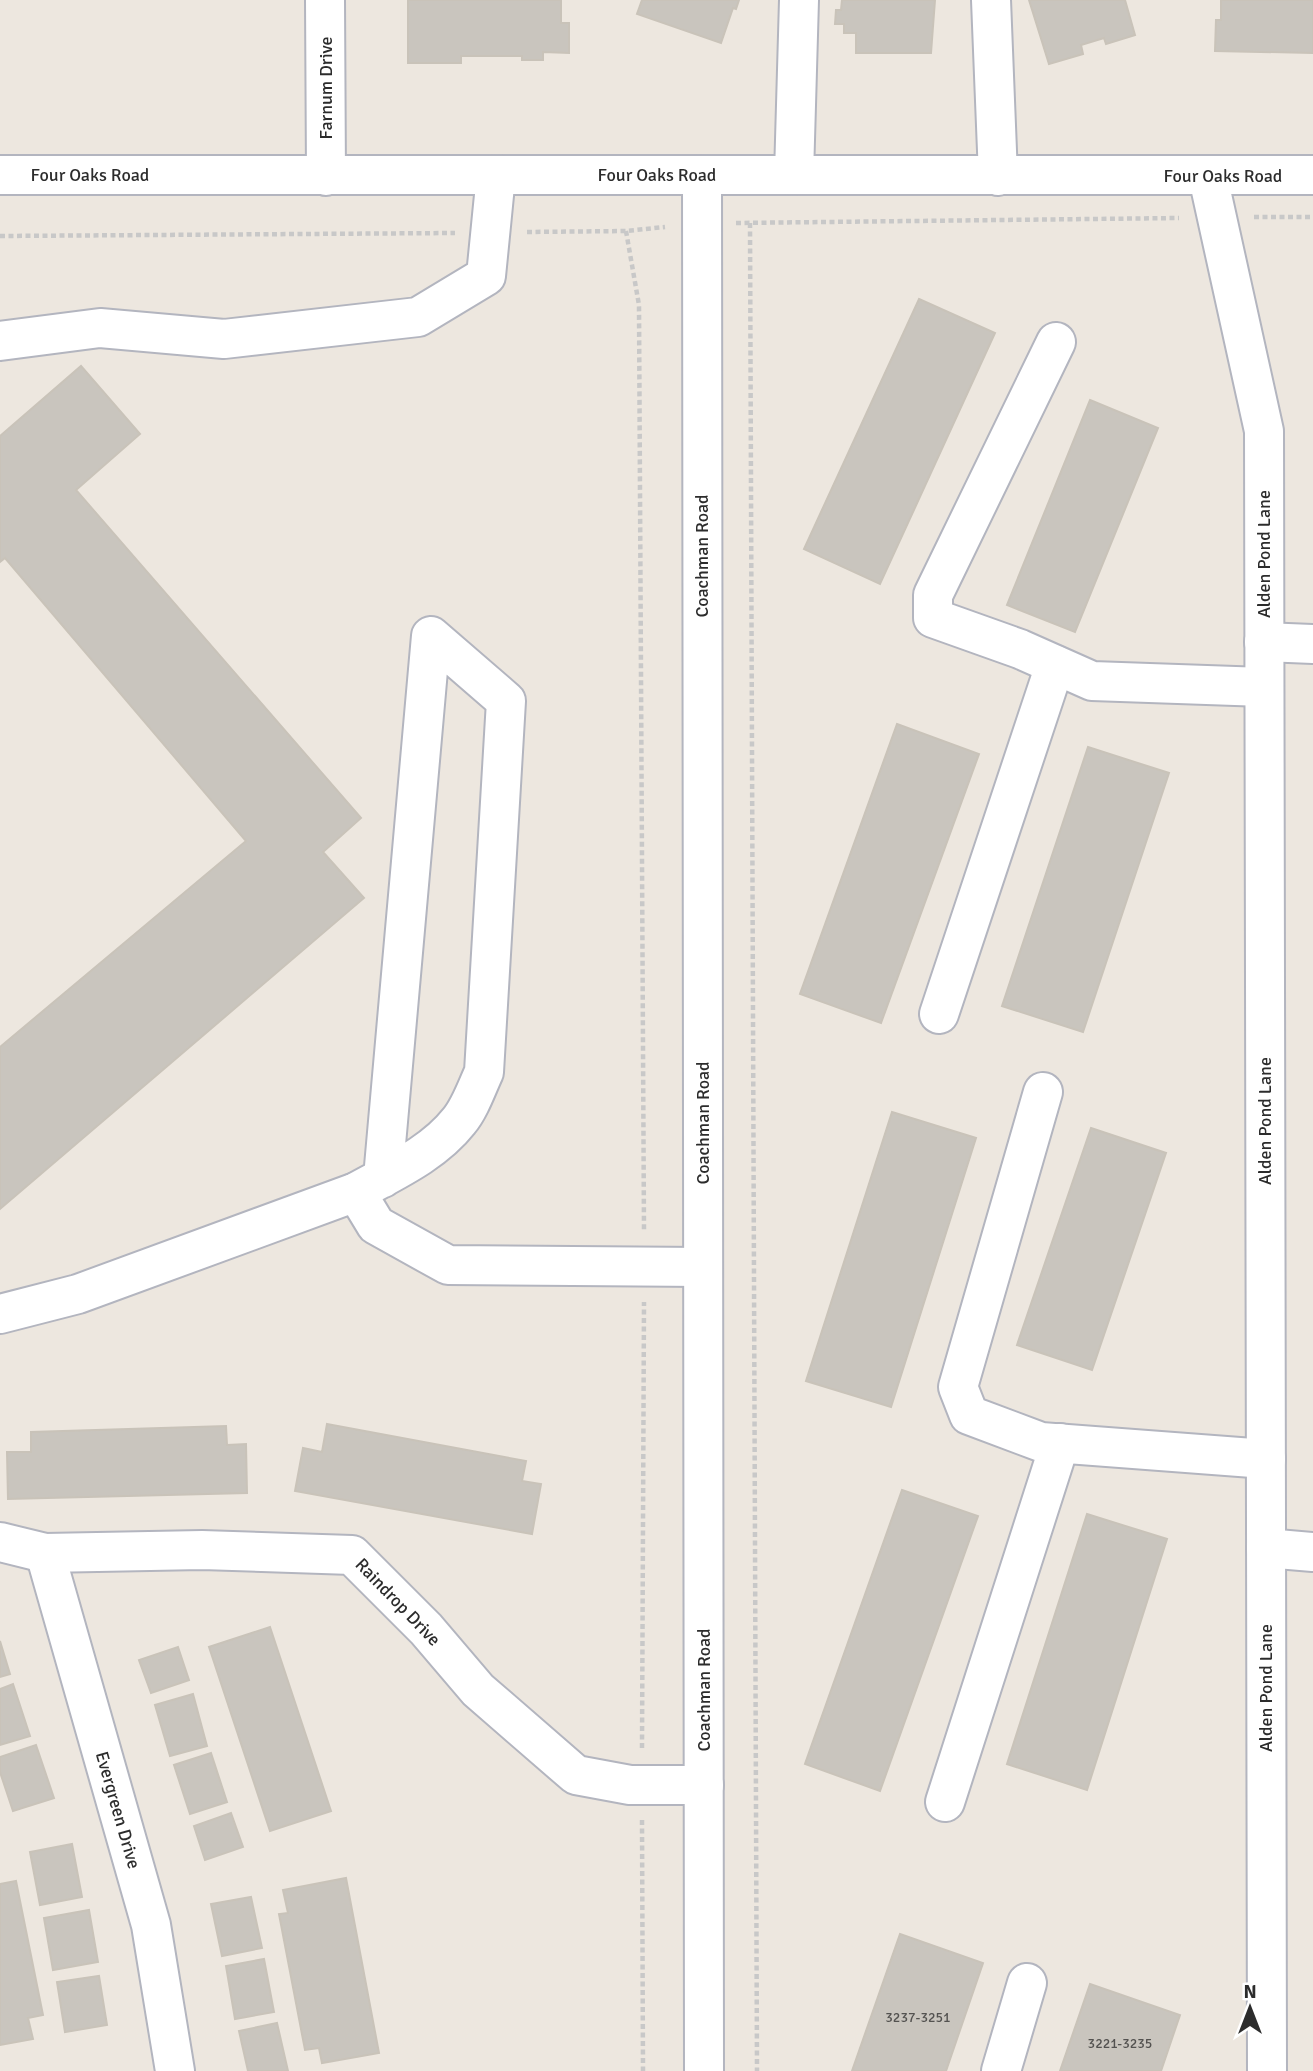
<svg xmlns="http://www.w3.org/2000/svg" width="1313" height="2071" viewBox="0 0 1313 2071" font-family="Signika,sans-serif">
  <rect width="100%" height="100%" fill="#ede7df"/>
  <!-- building -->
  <g fill="#c9c5be" stroke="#c9c3b9" stroke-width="2">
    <path d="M408 0H561V23H569V53L543 52V60H522V56H461V63H408Z"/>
    <path d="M642 0H739L736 9 733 8 721 43 637 14Z"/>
    <path d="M842 0H935L931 53H856V33H844V24H835L836 10H841Z"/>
    <path d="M1029 0H1125L1135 35 1106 44 1104 38 1081 45 1083 54 1049 64Z"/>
    <path d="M1221 0H1313V53L1215 51 1216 20H1221Z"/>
    <path d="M919 299 995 333 880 584 804 549Z"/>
    <path d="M81 366 140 434 76 490 361 818 323 852 364 898 0 1209V1047L246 841 5 558 0 562V436Z"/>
    <path d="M1090 400 1158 428 1075 632 1007 605Z"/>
    <path d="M897 724 979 754 881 1023 800 994Z"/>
    <path d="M1088 747 1169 773 1083 1032 1002 1006Z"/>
    <path d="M892 1112 976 1138 891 1407 806 1381Z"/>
    <path d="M1091 1128 1166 1153 1092 1370 1017 1345Z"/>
    <path d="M327 1424 526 1461 522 1481 541 1484 532 1534 295 1491 303 1448 322 1452Z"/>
    <path d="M226 1426 227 1445 246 1444 247 1493 8 1499 7 1452H31V1432Z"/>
    <path d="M902 1490 978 1516 880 1791 805 1764Z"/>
    <path d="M1087 1514 1167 1539 1087 1790 1007 1764Z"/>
    <path d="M270 1627 331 1811 270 1831 209 1647Z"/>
    <path d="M0 1641 10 1674 0 1677Z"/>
    <path d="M178 1647 189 1680 151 1693 139 1660Z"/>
    <path d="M13 1684 30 1736 0 1745V1689Z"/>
    <path d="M193 1694 207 1746 170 1756 155 1705Z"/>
    <path d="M36 1745 54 1798 13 1811 0 1772V1757Z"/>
    <path d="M211 1753 227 1802 190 1814 174 1765Z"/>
    <path d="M231 1813 243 1847 205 1860 194 1826Z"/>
    <path d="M72 1844 82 1897 40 1905 30 1852Z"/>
    <path d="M346 1878 379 2053 322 2063 319 2048 305 2050 279 1914 288 1913 283 1890Z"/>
    <path d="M16 1881 43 2015 28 2018 33 2039 0 2045V1884Z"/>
    <path d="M251 1897 262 1948 222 1956 211 1904Z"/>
    <path d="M89 1910 98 1962 53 1970 44 1918Z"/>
    <path d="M900 1934 983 1963 946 2071H852Z"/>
    <path d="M264 1959 274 2012 235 2019 226 1966Z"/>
    <path d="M99 1976 107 2025 65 2032 57 1982Z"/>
    <path d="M1090 1984 1180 2015 1161 2071H1060Z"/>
    <path d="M277 2023 288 2071H248L239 2031Z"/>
  </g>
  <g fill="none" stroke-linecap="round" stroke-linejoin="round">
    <defs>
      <g id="minor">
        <path d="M325 0 326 176"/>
        <path d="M991 0 998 176"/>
        <path d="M0 175H1313"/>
        <path d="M702 175 704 2071"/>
        <path d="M794 175 799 0"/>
        <path d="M1208 177 1264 431 1267 2071"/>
        <path d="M0 341 100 328 224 339 418 317 486 276 496 175"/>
        <path d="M1056 342 933 595V618L1020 649 1092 681 1264 687"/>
        <path d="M1264 642 1313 644"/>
        <path d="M939 1014 1055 665"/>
        <path d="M1043 1092 958 1387 969 1415 1041 1442 1266 1459"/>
        <path d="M356 1192 376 1225 448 1265 703 1267"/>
        <path d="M0 1314 78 1294 356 1192C392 1172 433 1154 459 1121 470 1108 477 1087 484 1072L506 701 431 636 383 1178"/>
        <path d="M0 1542 45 1553 202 1550 352 1555 426 1629 478 1690 576 1775 630 1785H704"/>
        <path d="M1266 1548 1313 1552"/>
        <path d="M45 1553 151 1925 175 2071"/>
        <path d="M945 1802 1060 1443"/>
        <path d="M1001 2071 1027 1983"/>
      </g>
    </defs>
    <!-- minor casing -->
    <use href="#minor" stroke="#b3b5bf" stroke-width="42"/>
    <!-- path -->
    <g stroke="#c8c8c8" stroke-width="4.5" stroke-dasharray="5 3.5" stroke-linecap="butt">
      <path d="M1254 217H1313"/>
      <path d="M736 223 1179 218"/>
      <path d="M750 223 757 2071"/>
      <path d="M626 231 639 305 644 1230"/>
      <path d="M527 232 626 231 665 227"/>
      <path d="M0 236 455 233"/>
      <path d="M642 1748 644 1302"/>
      <path d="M642 1820 643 2071"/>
    </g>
    <!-- minor -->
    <use href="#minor" stroke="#fff" stroke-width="38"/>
  </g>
  <g text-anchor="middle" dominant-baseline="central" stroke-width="7" stroke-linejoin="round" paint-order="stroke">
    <!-- number labels -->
    <g font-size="14" fill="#535250">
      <text x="918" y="2017">3237-3251</text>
      <text x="1120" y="2043">3221-3235</text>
    </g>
    <!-- street labels -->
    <g font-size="18" fill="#2c2c2c" stroke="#fff">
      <text transform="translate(326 88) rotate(-90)">Farnum Drive</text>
      <text x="90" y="175">Four Oaks Road</text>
      <text x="657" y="175">Four Oaks Road</text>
      <text x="1223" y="176">Four Oaks Road</text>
      <text transform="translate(1264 554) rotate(-90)">Alden Pond Lane</text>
      <text transform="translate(702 556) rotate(-90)">Coachman Road</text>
      <text transform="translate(1265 1121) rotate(-90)">Alden Pond Lane</text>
      <text transform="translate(703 1123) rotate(-90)">Coachman Road</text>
      <text transform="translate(398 1602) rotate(46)">Raindrop Drive</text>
      <text transform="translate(1266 1688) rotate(-90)">Alden Pond Lane</text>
      <text transform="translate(704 1690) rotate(-90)">Coachman Road</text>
      <text transform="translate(118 1810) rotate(74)">Evergreen Drive</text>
    </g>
  </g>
  <!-- north arrow -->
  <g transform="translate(1250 2008)" stroke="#ffffff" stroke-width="5" paint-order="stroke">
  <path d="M0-5L12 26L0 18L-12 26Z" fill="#2c2c2c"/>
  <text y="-10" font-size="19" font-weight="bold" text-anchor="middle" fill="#2c2c2c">N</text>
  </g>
</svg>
